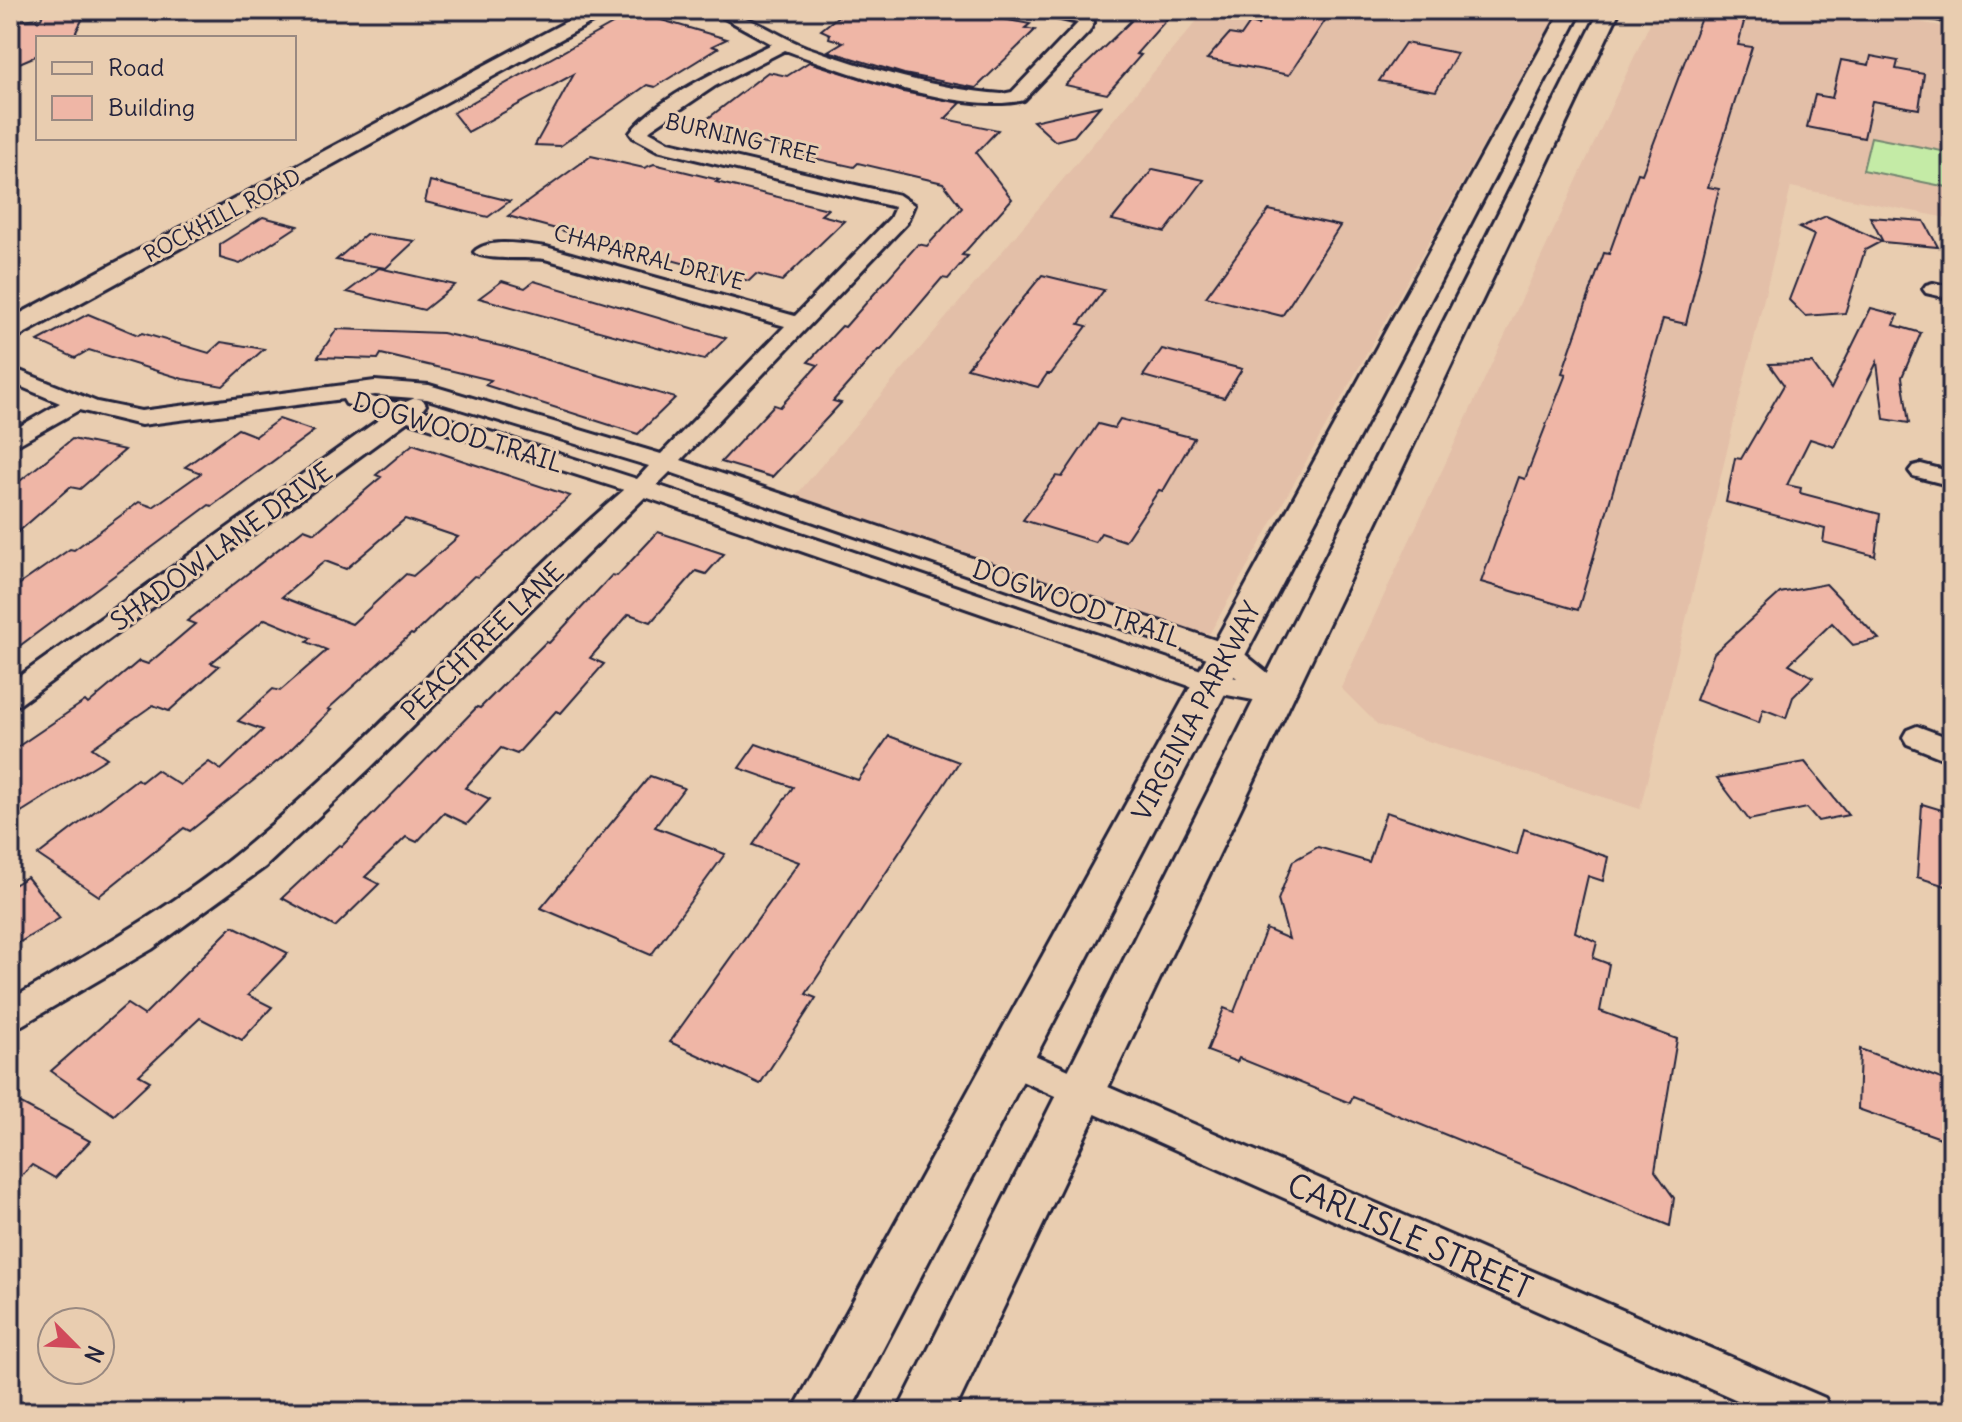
<svg xmlns="http://www.w3.org/2000/svg" width="1962" height="1422" viewBox="0 0 1962 1422" font-family="Delius,sans-serif">
  <rect width="100%" height="100%" fill="#e9cdb0"/>
  <filter id="ink" filterUnits="userSpaceOnUse"><feTurbulence type="fractalNoise" baseFrequency=".0125" numOctaves="2"/><feDisplacementMap in="SourceGraphic" scale="16" xChannelSelector="R" yChannelSelector="G"/><feConvolveMatrix kernelMatrix="1 2 1 2 8 2 1 2 1" color-interpolation-filters="sRGB"/></filter>
  <g filter="url(#ink)">
    <!-- built -->
    <g fill="#e3bfa8">
      <path d="M1206 10H1559L1210 633 1196 635 793 499Z"/>
      <path d="M1656 10H1851L1952 28V219L1791 187 1640 809 1378 725 1341 688Z"/>
    </g>
    <!-- green -->
    <path fill="#c4eba6" stroke="#738670" stroke-width="2" d="M1871 137 1952 153V188L1863 170Z"/>
    <!-- building -->
    <g fill="#efb6a6" stroke="#22223b" stroke-width="2" fill-rule="evenodd">
      <path d="M45 10H87L73 38H38V55L10 67V21L41 18Z"/>
      <path d="M846 10H954L1030 24 1025 28 1035 30 976 88 904 74 828 51 843 42 829 38 830 34 821 30Z"/>
      <path d="M1120 10H1175L1136 54 1141 55 1107 94 1065 85 1131 21Z"/>
      <path d="M1268 10 1326 19 1289 75 1207 59 1229 34 1241 36 1250 23 1258 25Z"/>
      <path d="M1704 10H1747L1738 45 1752 47 1708 187 1719 189 1686 324 1663 319 1578 610 1481 582 1519 477 1525 479 1566 374 1562 373 1604 253 1609 254 1638 173 1642 174Z"/>
      <path d="M634 12 727 39 712 46 718 48 655 87 647 85 560 146 535 145 574 74 468 132 453 113Z"/>
      <path d="M1405 43 1457 53 1436 91 1379 81Z"/>
      <path d="M1871 56 1898 61 1896 69 1924 74 1919 109 1872 101 1864 138 1807 127 1815 95 1832 98 1841 60 1869 65Z"/>
      <path d="M809 62 903 92 961 103 945 119 998 130 976 153 1012 199 962 255 968 256 948 279 942 278 881 350H878L833 401 841 403 772 477 721 462 774 405 780 407 818 365 808 362 842 326 845 327 918 244 927 246 962 208 943 183 858 163 854 167 804 156 808 152 703 132 712 125 702 123 768 72 787 76Z"/>
      <path d="M1100 106 1074 136 1055 141 1033 121Z"/>
      <path d="M591 156 644 168 654 164 719 180 716 182 828 209 821 215 844 221 782 281 756 274 749 281 508 216Z"/>
      <path d="M1153 169 1204 180 1165 232 1112 220Z"/>
      <path d="M430 181 510 201 488 217 425 202Z"/>
      <path d="M1269 210 1340 226 1282 316 1206 297Z"/>
      <path d="M1826 216 1882 241 1865 250 1845 313 1805 316 1789 300 1814 235 1799 228Z"/>
      <path d="M263 217 298 226 240 264 220 258V244Z"/>
      <path d="M1870 217 1924 221 1938 247 1883 242Z"/>
      <path d="M366 234 415 241 386 268 336 260Z"/>
      <path d="M379 268 455 285 424 310 347 292Z"/>
      <path d="M1042 275 1104 290 1079 324 1087 326 1051 374H1047L1038 387 967 368Z"/>
      <path d="M502 281 525 288 534 281 726 338 704 360 479 298Z"/>
      <path d="M1871 308 1898 315 1894 325 1921 333 1902 377 1909 423 1884 419 1877 362 1835 447 1810 439 1787 485 1801 488 1800 493 1880 514 1875 556 1823 542 1825 529 1726 502 1735 458 1741 459 1784 385 1769 364 1812 363 1831 389Z"/>
      <path d="M88 314 138 335 142 333 209 353 221 342 264 349 223 386 183 379 89 350 75 358 38 341Z"/>
      <path d="M337 329 442 333 505 347 675 398 638 434 485 385 491 380 381 354 378 359 318 357Z"/>
      <path d="M1162 349 1242 369 1224 398 1143 376Z"/>
      <path d="M279 419 314 431 212 506 209 505 10 653V591L70 549 74 550 139 502 153 507 201 473 185 467 238 429 256 436Z"/>
      <path d="M1120 419 1194 438 1163 491 1159 490 1125 541 1101 533 1095 542 1023 520 1056 476 1062 477 1098 424 1114 428Z"/>
      <path d="M72 439 125 450 80 489 70 487 10 539V489Z"/>
      <path d="M413 444 570 496 478 577 474 576 413 635 411 634 328 709 331 710 284 756 190 831 184 828 99 896 38 855 137 779 141 782 156 770 180 785 209 762 221 770 263 730 238 721 273 689 280 691 327 650 307 642 311 638 265 619 211 663 219 666 169 711 153 705 92 748 107 758 10 819V752L85 701 88 704 139 661 148 664 195 624 187 621 304 529 315 533 381 477 376 475ZM405 519 458 537 413 576 406 574 352 624 282 597 325 561 346 569Z"/>
      <path d="M658 532 724 554 706 574 696 571 651 622 629 614 590 658 604 664 561 713 556 711 517 754 501 748 465 788 490 799 467 824 444 813 417 842 406 837 365 877 379 884 335 927 282 898 339 845 342 846 477 707 480 708 546 642 549 643 612 575 617 576Z"/>
      <path d="M1826 584 1879 639 1853 645 1832 623 1789 664 1813 677 1793 697 1786 718 1763 709 1759 723 1696 700 1714 653 1780 593Z"/>
      <path d="M889 736 959 762 806 994 816 998 760 1084 670 1042 799 862 753 845 793 787 739 768 756 744 858 780Z"/>
      <path d="M1805 762 1848 815 1818 821 1807 808 1749 820 1717 778Z"/>
      <path d="M650 776 684 788 655 827 725 854 651 955 541 908Z"/>
      <path d="M1922 804 1952 813V888L1917 877Z"/>
      <path d="M1386 812 1517 855 1524 829 1608 857 1603 881 1588 876 1575 932 1597 942 1593 958 1609 964 1600 1011 1677 1039 1655 1171 1674 1198 1670 1226 1353 1097 1350 1103 1239 1058 1237 1062 1207 1051 1224 1008 1234 1012 1266 929 1289 939 1278 900 1293 861 1318 847 1369 862Z"/>
      <path d="M27 877 60 918 10 948V887Z"/>
      <path d="M233 926 288 953 248 995 272 1007 242 1040 200 1018 139 1075 150 1081 114 1115 51 1071 127 1004 144 1015Z"/>
      <path d="M1860 1049 1952 1083V1142L1858 1109Z"/>
      <path d="M10 1098 90 1141 55 1178 32 1165 10 1188Z"/>
    </g>
    <g fill="none" stroke-linecap="round" stroke-linejoin="round">
      <defs>
        <g id="street">
          <path d="M710 10C744 10 775 35 806 47 869 69 936 89 1002 94L1012 92 1078 23 1035 13 1032 10 1078 12 1094 22 1089 32 1024 100C963 115 845 72 785 50L715 86 651 129 649 131 669 142 899 195 914 205 906 224 681 460 1236 647 1285 687 1289 694 1285 701 1274 704 1201 690 645 497 370 768 265 867 152 949 10 1032V1000C90 953 173 907 244 848 378 738 492 603 624 490L408 421 20 704 10 707V683L387 414 346 404 343 399 141 425 79 410 10 449V432L60 403 10 382V367L97 402 141 411 375 381 429 385 661 454 785 326 545 259C529 257 483 261 474 252 489 237 527 245 546 247L795 316 890 218 895 207 657 150 633 137 630 133C656 97 732 64 772 44ZM375 395 427 399 649 466 637 479 422 410 426 405 423 400 415 398 401 404 367 396ZM670 472 1216 661 1237 678 1213 674 657 485Z"/>
          <path d="M1933 283 1952 287V299L1926 293 1923 289 1926 285Z"/>
          <path d="M1921 464 1952 472V486L1913 476 1909 471 1913 466Z"/>
          <path d="M1917 726 1952 739V762L1907 744 1903 737 1907 730Z"/>
          <path d="M1009 1044 1825 1398 1831 1412H1764L997 1070 992 1059 997 1048Z"/>
        </g>
        <g id="secondary">
          <path d="M588 10H614L20 336 10 339V319Z"/>
          <path d="M1562 10H1582L850 1412H792Z"/>
          <path d="M1600 10H1620L954 1412H897Z"/>
          <path d="M1907 10H1952V22L1910 14Z"/>
        </g>
      </defs>
      <!-- street casing -->
      <use href="#street" stroke="#22223b" stroke-width="6"/>
      <!-- secondary casing -->
      <use href="#secondary" stroke="#22223b" stroke-width="6"/>
      <!-- street -->
      <use href="#street" fill="#e9cdb0" fill-rule="evenodd"/>
      <!-- secondary -->
      <use href="#secondary" fill="#e9cdb0" fill-rule="evenodd"/>
    </g>
  </g>
  <g text-anchor="middle" dominant-baseline="central" stroke-width="6" stroke-linejoin="round" paint-order="stroke">
    <!-- far-street labels -->
    <g font-size="22" fill="#22223b" stroke="#e9cdb0">
      <text transform="translate(742 138) rotate(13)">BURNING TREE</text>
      <text transform="translate(222 215) rotate(-28)">ROCKHILL ROAD</text>
      <text transform="translate(649 257) rotate(15)">CHAPARRAL DRIVE</text>
    </g>
    <!-- street labels -->
    <g font-size="26" fill="#22223b" stroke="#e9cdb0">
      <text transform="translate(458 432) rotate(17)">DOGWOOD TRAIL</text>
      <text transform="translate(221 546) rotate(-36)">SHADOW LANE DRIVE</text>
      <text transform="translate(1077 603) rotate(19)">DOGWOOD TRAIL</text>
      <text transform="translate(482 641) rotate(-44)">PEACHTREE LANE</text>
      <text transform="translate(1196 711) rotate(-62)">VIRGINIA PARKWAY</text>
    </g>
    <!-- near-street labels -->
    <g font-size="32" fill="#22223b" stroke="#e9cdb0">
      <text transform="translate(1410 1236) rotate(24)">CARLISLE STREET</text>
    </g>
  </g>
  <!-- margin -->
  <rect width="1962" height="1422" fill="none" stroke="#e9cdb0" stroke-width="40"/>
  <rect x="20" y="20" width="1922" height="1382" fill="none" stroke="#22223b" stroke-width="3" filter="url(#ink)"/>
  <!-- legend -->
  <rect x="36" y="36" width="260" height="104" fill="#e9cdb0" stroke="#998981" stroke-width="2"/>
  <rect x="52" y="62" width="40" height="12" fill="#e9cdb0" stroke="#998981" stroke-width="2"/>
  <text x="108" y="76" font-size="24" fill="#22223b">Road</text>
  <rect x="52" y="96" width="40" height="24" fill="#efb6a6" stroke="#998981" stroke-width="2"/>
  <text x="108" y="116" font-size="24" fill="#22223b">Building</text>
  <!-- north arrow -->
  <g transform="translate(76 1346) rotate(114)"><circle r="38" fill="#e9cdb0" stroke="#998981" stroke-width="2"/>
  <path d="M0-6L14 30L0 20L-14 30Z" fill="#d1495b"/>
  <text y="-12" font-size="22" font-weight="bold" text-anchor="middle" fill="#22223b">N</text>
  </g>
</svg>
